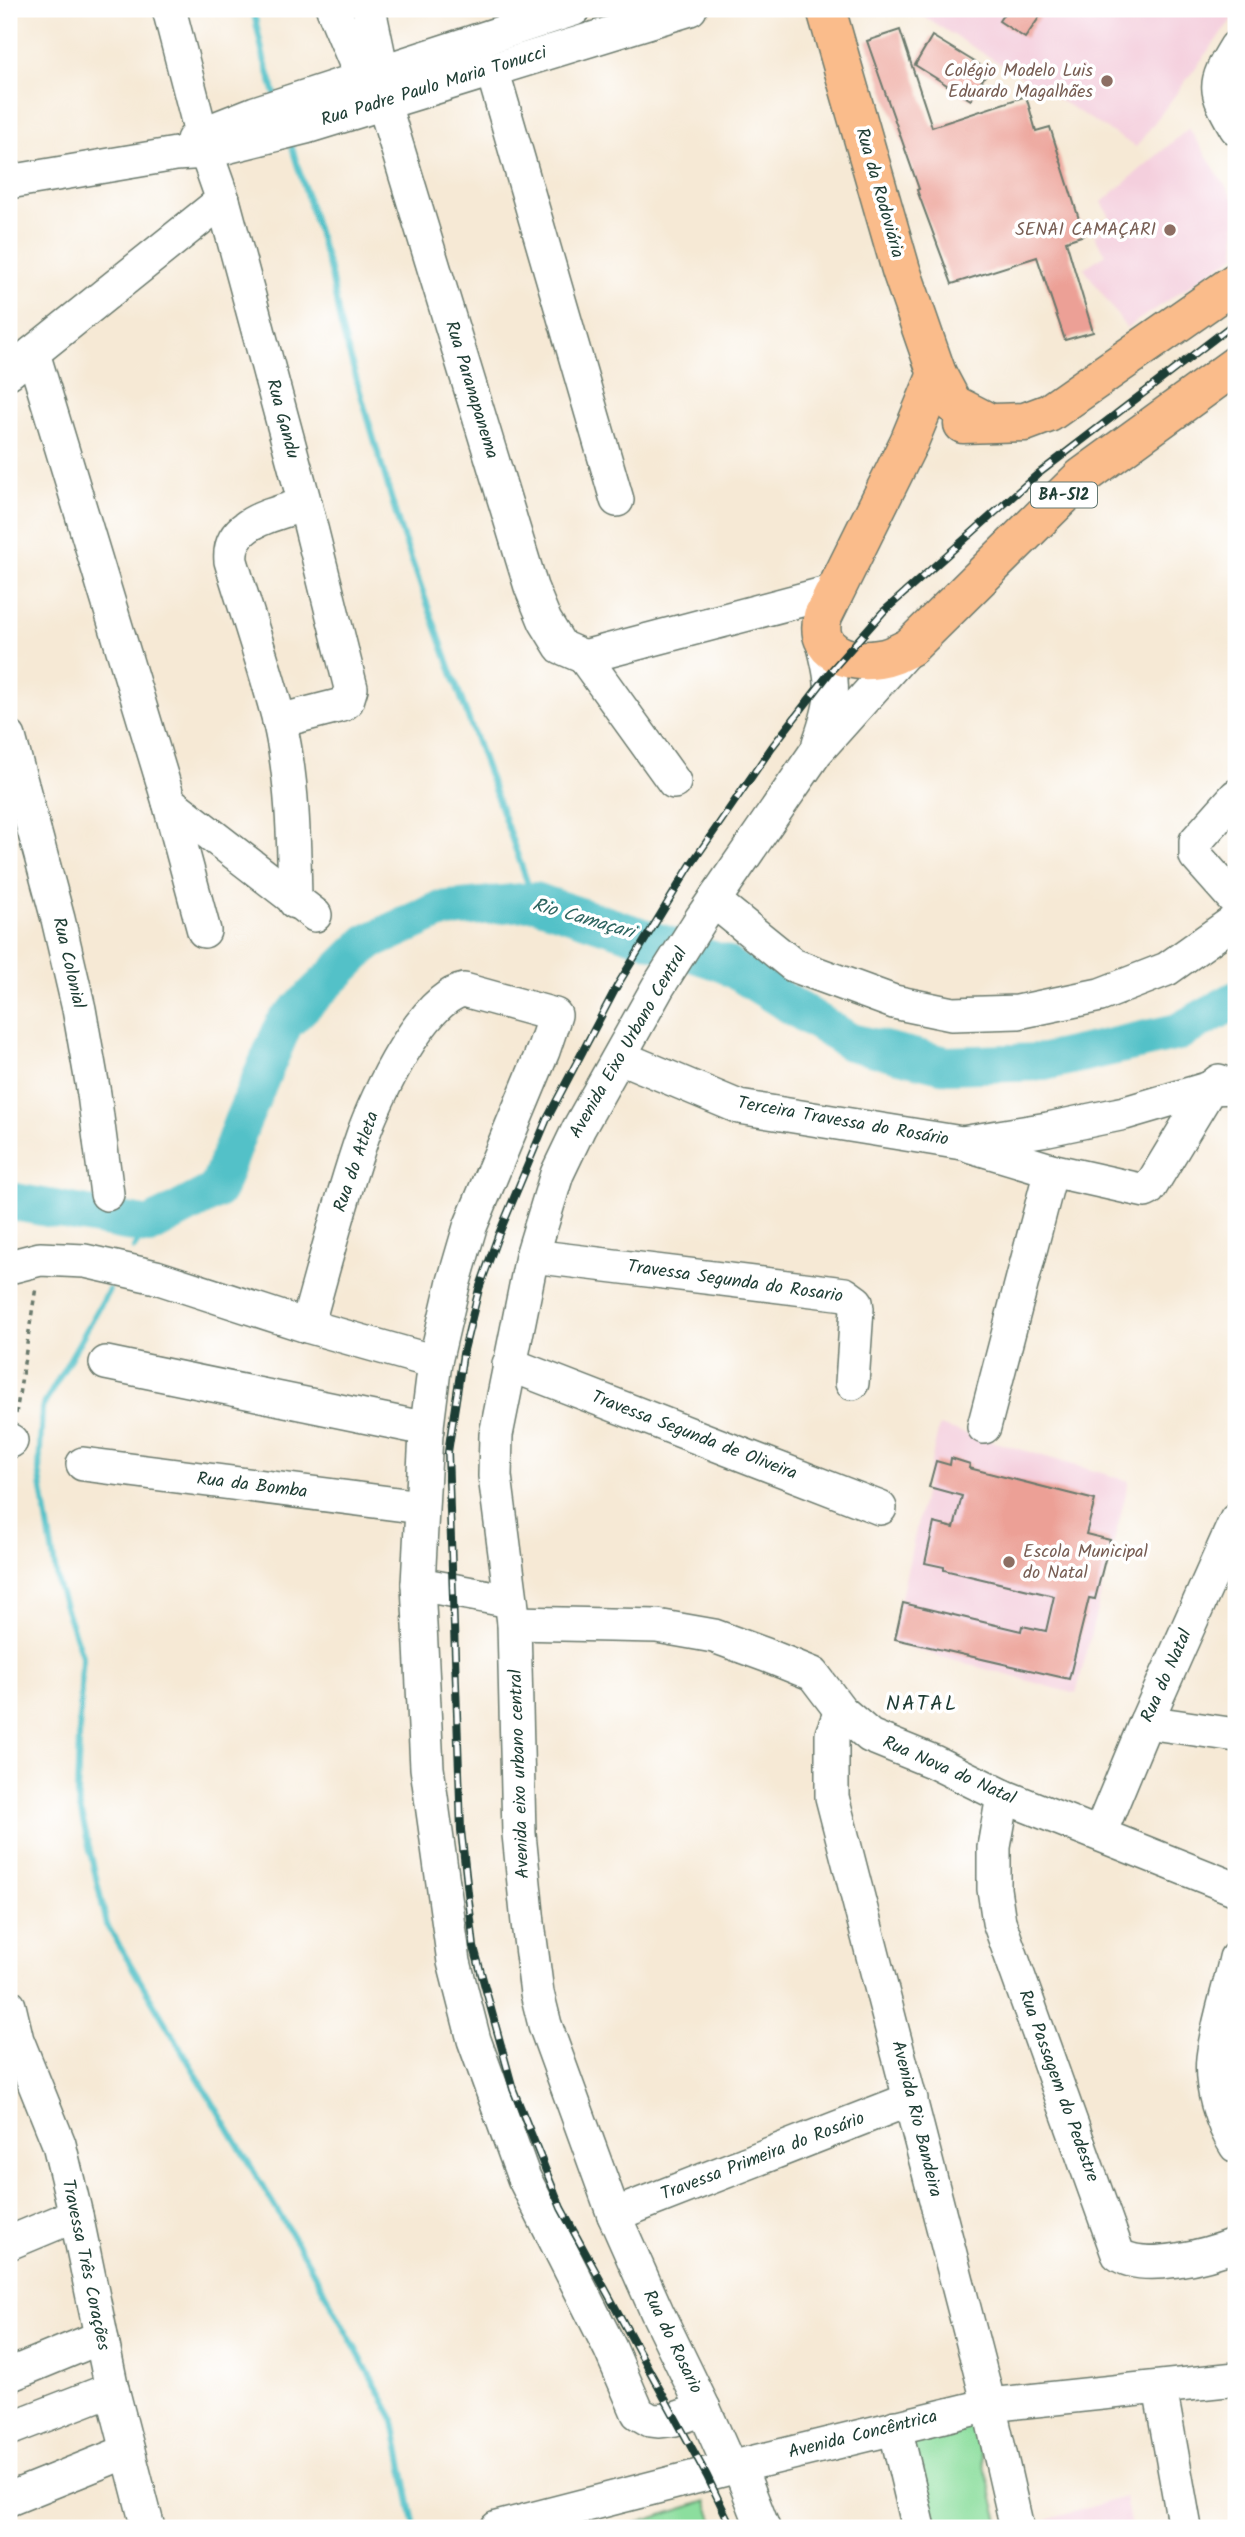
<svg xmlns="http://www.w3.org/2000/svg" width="1245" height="2537" viewBox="0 0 1245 2537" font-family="Kalam,sans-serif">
  <rect width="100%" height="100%" fill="#fff"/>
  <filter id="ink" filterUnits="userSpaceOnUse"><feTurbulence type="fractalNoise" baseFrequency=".0143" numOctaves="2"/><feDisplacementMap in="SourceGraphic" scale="14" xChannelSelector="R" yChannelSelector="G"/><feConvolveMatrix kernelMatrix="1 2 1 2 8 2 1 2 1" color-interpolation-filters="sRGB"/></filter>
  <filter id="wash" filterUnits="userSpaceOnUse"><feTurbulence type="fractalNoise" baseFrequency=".00686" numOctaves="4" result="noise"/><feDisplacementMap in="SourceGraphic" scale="28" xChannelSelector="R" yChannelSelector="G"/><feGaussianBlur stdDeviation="1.57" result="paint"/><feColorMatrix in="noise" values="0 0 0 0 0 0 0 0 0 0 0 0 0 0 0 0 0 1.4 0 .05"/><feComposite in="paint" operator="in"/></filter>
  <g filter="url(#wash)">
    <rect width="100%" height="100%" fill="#f6e9d5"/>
    <!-- built -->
    <g fill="#f4cfdd">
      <path d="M911 9H1236V14L1136 147Z"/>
      <path d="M1189 128 1236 203V255L1126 328 1084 268 1106 254 1094 236 1113 223 1102 202Z"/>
      <path d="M939 1426 1129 1481 1076 1694 891 1643Z"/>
      <path d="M1125 2497 1131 2528H1030L1029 2525Z"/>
    </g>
    <!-- green -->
    <g fill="#8cde9e" stroke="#568e69" stroke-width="2">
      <path d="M972 2420 1001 2528H929L907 2435Z"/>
      <path d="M706 2501 717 2528H621Z"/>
    </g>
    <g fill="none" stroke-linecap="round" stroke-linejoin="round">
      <!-- stream -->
      <g stroke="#52c1c8" stroke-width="6">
        <path d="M253 9 264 59 276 97"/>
        <path d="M290 141 331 274 340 323 400 528 534 901"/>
        <path d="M134 1248 149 1226"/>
        <path d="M109 1290 42 1408 39 1471 58 1586 82 1656 77 1795 107 1925 309 2264 393 2417 415 2528"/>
      </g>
      <!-- river -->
      <path stroke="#52c1c8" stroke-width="38" d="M9 1201 149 1226 217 1190 242 1122 284 1024 367 943 440 910 534 901 725 964 850 1042 946 1065 1044 1062 1178 1032 1236 1000"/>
    </g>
    <g id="blocks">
      <!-- building -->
      <g fill="#eca096">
        <path d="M1007 9H1045L1025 38 999 21Z"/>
        <path d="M900 30 932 127 1026 96 1036 131 1050 127 1084 235 1066 241 1093 332 1065 340 1037 257 952 284 917 190 919 189 867 41Z"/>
        <path d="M932 36 988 70 971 100 915 65Z"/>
        <path d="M951 1458 970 1464 969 1468 1095 1500 1086 1534 1110 1540 1095 1599 1089 1598 1069 1679 895 1639 903 1603 1021 1631 1022 1626 1046 1631 1054 1596 944 1570V1567L925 1563 934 1523 954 1528 962 1496 929 1487 936 1461 950 1465Z"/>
      </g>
    </g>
  </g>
  <g filter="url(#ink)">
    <use href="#blocks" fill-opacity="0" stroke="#6a796c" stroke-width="2"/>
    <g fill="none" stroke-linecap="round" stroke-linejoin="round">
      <defs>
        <g id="minor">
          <path d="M169 9 206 152 223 200 305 504 351 688 347 701 342 705 279 721"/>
          <path d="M333 9 370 97"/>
          <path d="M369 9 382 71 384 104 531 587 545 621 561 647 584 657"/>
          <path d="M1236 47C1212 86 1214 89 1236 128"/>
          <path d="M492 69 617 500"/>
          <path d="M193 140 202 134 255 113 574 9"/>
          <path d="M9 182 176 154 206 152 306 127 690 9"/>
          <path d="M33 353 169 802 204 931"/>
          <path d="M9 372 223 200"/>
          <path d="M584 657 835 591"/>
          <path d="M584 657 674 782"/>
          <path d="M9 737 58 919 79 1009 94 1094 107 1194"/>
          <path d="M819 743C835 698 835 685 822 639"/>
          <path d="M1236 796 1196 841V856L1236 901"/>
          <path d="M169 802 315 915"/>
          <path d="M714 901 793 965 894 1002 952 1014 1018 1012 1100 995 1167 969 1236 920"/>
          <path d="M295 902C294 841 293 779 279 720 265 666 247 614 231 561 227 521 275 515 305 504"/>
          <path d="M620 1057 739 1107 962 1143 1048 1129 1125 1113 1210 1088 1236 1087"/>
          <path d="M971 1146 1051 1170 1145 1191 1149 1189 1210 1088 1219 1081"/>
          <path d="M532 1256 845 1294 856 1302 857 1309 852 1383"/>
          <path d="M9 1267 40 1259 85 1261 156 1277 307 1326 435 1362"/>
          <path d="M307 1326C325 1263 341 1198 363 1135 376 1098 423 997 464 990L555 1015 543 1051 470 1227 453 1285 435 1362 426 1434 418 1584 427 1768 454 1962 474 2040 524 2178 610 2348 638 2413 650 2420 658 2421 675 2419 704 2409"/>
          <path d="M106 1363 427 1429"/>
          <path d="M509 1364 880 1508"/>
          <path d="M984 1427 1051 1170"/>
          <path d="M9 1440 11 1441"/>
          <path d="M83 1464 421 1507"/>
          <path d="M418 1584 511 1601"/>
          <path d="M514 1623 657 1626 714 1636 766 1655 813 1674 841 1711 870 1736 934 1762 1003 1796 1236 1889"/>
          <path d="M841 1711 832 1734V1797L989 2405 1017 2528"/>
          <path d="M1146 1722 1236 1735"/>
          <path d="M1003 1796 994 1847V1889L999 1922 1118 2254C1143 2273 1209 2255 1236 2244"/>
          <path d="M1100 1833 1146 1722 1236 1520"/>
          <path d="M1236 1958C1229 1991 1217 2025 1213 2058 1210 2086 1221 2123 1236 2146"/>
          <path d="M9 2006 17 2040 59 2144 76 2215 112 2389 148 2528"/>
          <path d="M614 2215 911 2099"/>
          <path d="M9 2243 76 2215"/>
          <path d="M9 2375 101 2337"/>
          <path d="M1160 2388 1185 2528"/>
          <path d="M895 2427 919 2528"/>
          <path d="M9 2429 112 2389"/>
          <path d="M739 2466 763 2528"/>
          <path d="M730 2468 704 2409 657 2312 614 2215 545 2025 537 1993 528 1923 519 1834 514 1623 495 1476 496 1435 532 1256 557 1174 579 1128 658 987 701 919 816 752 910 647"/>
          <path d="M9 2499 128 2451"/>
          <path d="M497 2528 730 2468 989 2405 1236 2379"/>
        </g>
        <g id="major">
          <path d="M826 9 901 270 937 374 953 404 988 422"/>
          <path d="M937 374 909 442 823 616C813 653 850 664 879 659 890 658 900 652 910 647L1082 477 1236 365"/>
          <path d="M963 424 1025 422 1049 413 1236 282"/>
        </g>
      </defs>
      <!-- minor casing -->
      <use href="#minor" stroke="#6a796c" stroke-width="36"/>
      <!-- major casing -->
      <use href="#major" stroke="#6a796c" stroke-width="41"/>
      <!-- path -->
      <path stroke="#6a796c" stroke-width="3.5" stroke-dasharray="5 5" stroke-linecap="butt" d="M16 1414 36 1287"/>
      <!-- minor -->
      <use href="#minor" stroke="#fff" stroke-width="33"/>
      <!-- major -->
      <use href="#major" stroke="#fabc8b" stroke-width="38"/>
      <defs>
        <path id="rail" d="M732 2528 707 2476 561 2208 513 2089 474 1947 461 1830 448 1452 463 1354 479 1289 498 1236 547 1119 617 986 690 866 772 747 831 671 883 612 1038 474 1236 322"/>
      </defs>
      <!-- rail casing -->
      <use href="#rail" stroke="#1f3d34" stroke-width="8"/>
      <!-- rail -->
      <use href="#rail" stroke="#fff" stroke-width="5" stroke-dasharray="16" stroke-linecap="butt"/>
    </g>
  </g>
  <!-- markers -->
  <g fill="#8d6e63" stroke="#fff" stroke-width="2.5">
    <circle cx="1107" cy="81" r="7"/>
    <circle cx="1170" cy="230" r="7"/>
    <circle cx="1009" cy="1562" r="7"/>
  </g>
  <g text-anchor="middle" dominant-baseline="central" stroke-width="7" stroke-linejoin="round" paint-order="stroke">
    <!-- shield labels -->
    <rect fill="#fff" stroke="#627771" stroke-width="2" x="1031" y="482.5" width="66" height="25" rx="5"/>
    <g font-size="16" font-weight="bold" fill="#1f3d34">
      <text x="1064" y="495">BA-512</text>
    </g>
    <!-- education labels -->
    <g font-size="18" fill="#785e54" stroke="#fff" text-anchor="end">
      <text x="1093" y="71">Colégio Modelo Luis<tspan x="1093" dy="21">Eduardo Magalhães</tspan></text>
      <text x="1156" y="230">SENAI CAMAÇARI</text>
      <text x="1023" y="1552" text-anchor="start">Escola Municipal<tspan x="1023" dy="21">do Natal</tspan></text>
    </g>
    <!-- street labels -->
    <g font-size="18" fill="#1f3d34" stroke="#fff">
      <text transform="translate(434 87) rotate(-17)">Rua Padre Paulo Maria Tonucci</text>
      <text transform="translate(879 193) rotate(74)">Rua da Rodoviária</text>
      <text transform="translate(471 390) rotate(73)">Rua Paranapanema</text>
      <text transform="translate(282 419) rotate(75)">Rua Gandu</text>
      <text transform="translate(68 963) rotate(77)">Rua Colonial</text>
      <text transform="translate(629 1043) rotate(-60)">Avenida Eixo Urbano Central</text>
      <text transform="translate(843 1122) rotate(10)">Terceira Travessa do Rosário</text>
      <text transform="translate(357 1162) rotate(-71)">Rua do Atleta</text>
      <text transform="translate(735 1282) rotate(8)">Travessa Segunda do Rosario</text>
      <text transform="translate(694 1436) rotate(21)">Travessa Segunda de Oliveira</text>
      <text transform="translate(252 1486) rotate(7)">Rua da Bomba</text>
      <text transform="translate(1167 1676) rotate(-66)">Rua do Natal</text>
      <text transform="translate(949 1771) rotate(24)">Rua Nova do Natal</text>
      <text transform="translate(520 1774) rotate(-92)">Avenida eixo urbano central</text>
      <text transform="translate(1058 2086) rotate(70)">Rua Passagem do Pedestre</text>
      <text transform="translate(916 2119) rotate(76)">Avenida Rio Bandeira</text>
      <text transform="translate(763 2157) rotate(-21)">Travessa Primeira do Rosário</text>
      <text transform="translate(85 2265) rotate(78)">Travessa Três Corações</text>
      <text transform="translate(672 2342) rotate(64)">Rua do Rosario</text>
      <text transform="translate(863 2435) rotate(-14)">Avenida Concêntrica</text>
    </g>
    <!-- water labels -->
    <g font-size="19" font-style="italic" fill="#2e6560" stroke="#fff">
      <text transform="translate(583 919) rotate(16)">Rio Camaçari</text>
    </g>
    <!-- quarter labels -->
    <g font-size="21" letter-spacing="2" fill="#1f3d34" stroke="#fff">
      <text x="922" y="1704">NATAL</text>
    </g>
  </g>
  <!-- margin -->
  <rect width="1245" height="2537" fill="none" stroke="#fff" stroke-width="35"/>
</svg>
